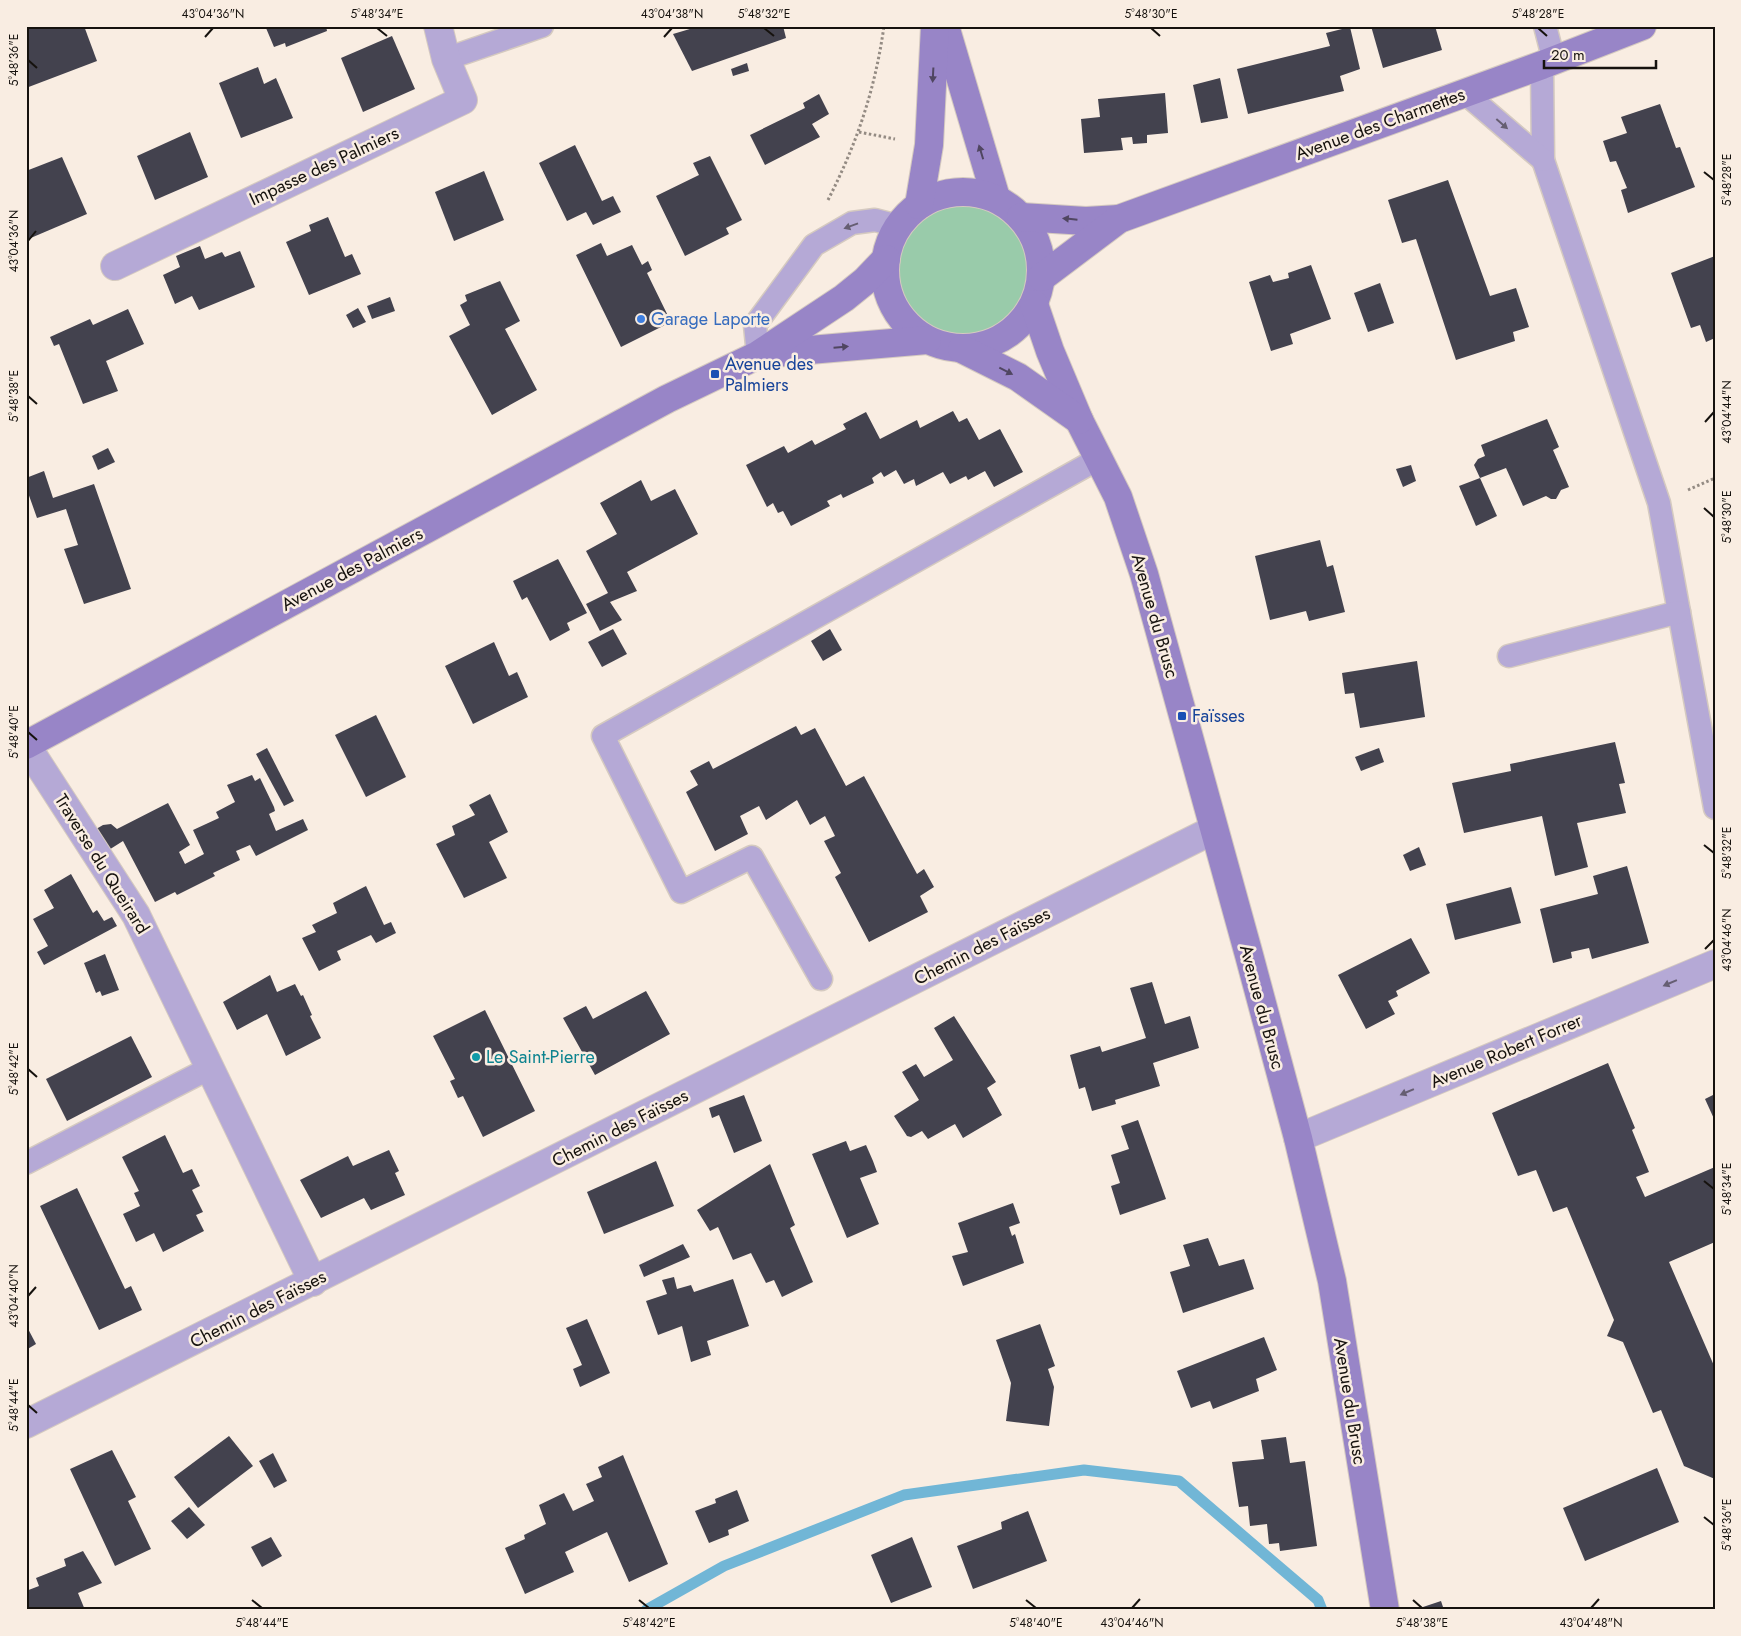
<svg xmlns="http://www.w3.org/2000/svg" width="1741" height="1636" viewBox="0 0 1741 1636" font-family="Jost,sans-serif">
  <rect width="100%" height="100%" fill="#f9ede2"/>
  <!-- green -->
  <circle fill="#99cbaa" cx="963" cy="270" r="78"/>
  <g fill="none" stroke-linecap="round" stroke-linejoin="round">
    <!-- stream -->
    <path stroke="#71b6d6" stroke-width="11" d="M646 1610 724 1566 904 1495 1084 1470 1179 1481 1318 1600 1322 1610"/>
  </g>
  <!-- building -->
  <g fill="#43424e">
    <path d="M26 26H84L97 61 26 88Z"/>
    <path d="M269 26H326L327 31 286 47 285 43 274 47 266 28Z"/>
    <path d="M700 26H783L786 38 692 71 673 34Z"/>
    <path d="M1371 26H1435L1442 50 1383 68Z"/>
    <path d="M1350 27 1360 69 1340 76 1344 91 1248 114 1237 69 1330 46 1326 33Z"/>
    <path d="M392 36 415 89 363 112 341 58Z"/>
    <path d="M747 63 749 71 733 76 731 69Z"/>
    <path d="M258 67 264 84 276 78 293 118 241 138 219 83Z"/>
    <path d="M1220 78 1228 118 1201 123 1193 85Z"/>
    <path d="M1165 93 1168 133 1147 135V143L1133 144 1132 137 1121 138 1123 150 1084 153 1081 119 1100 117 1098 99Z"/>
    <path d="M819 94 829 114 812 124 820 137 765 165 750 135 805 108 803 103Z"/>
    <path d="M1660 104 1676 148 1680 147 1695 187 1628 213 1621 190 1627 188 1616 161 1610 162 1603 141 1627 133 1621 117Z"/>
    <path d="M190 132 208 177 155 200 137 156Z"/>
    <path d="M575 145 602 201 613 196 621 212 593 225 586 212 567 221 539 163Z"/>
    <path d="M710 156 742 220 726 228 729 234 685 256 656 196 699 175 693 163Z"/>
    <path d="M62 157 87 214 26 240V171Z"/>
    <path d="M484 171 504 220 454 241 435 192Z"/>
    <path d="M1448 180 1490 296 1516 288 1529 327 1513 332 1515 341 1456 360 1416 239 1402 243 1388 200Z"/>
    <path d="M328 217 345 257 352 254 361 274 309 295 286 242 311 231 309 225Z"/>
    <path d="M601 243 607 256 632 245 642 265 648 261 652 270 647 273 671 322 621 347 576 255Z"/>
    <path d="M200 246 205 259 222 252 225 257 240 251 255 287 199 310 192 296 175 304 163 275 180 267 176 256Z"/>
    <path d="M1715 256V338L1706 342 1700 325 1691 328 1671 273Z"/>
    <path d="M1311 265 1331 319 1290 334 1293 344 1271 351 1249 282 1270 275 1273 282 1289 278 1288 273Z"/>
    <path d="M500 281 520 321 505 329 537 390 492 415 449 336 470 325 460 305 467 301 465 295Z"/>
    <path d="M1380 283 1394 323 1368 332 1354 293Z"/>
    <path d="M390 297 395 311 372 319 367 306Z"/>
    <path d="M358 308 366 322 353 328 346 315Z"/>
    <path d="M128 309 144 344 106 361 118 391 83 404 59 344 54 346 50 337 90 319 93 325Z"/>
    <path d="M953 411 959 422 967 418 979 440 1000 429 1023 472 994 487 985 471 968 480 966 476 950 484 943 472 916 486 914 479 904 484 896 470 884 477 881 472 872 478 874 483 843 498 841 494 827 501 830 506 791 526 783 511 778 513 773 503 767 507 746 465 784 446 788 453 812 440 815 445 846 429 843 424 866 412 880 439 917 420 920 428Z"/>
    <path d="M1547 419 1559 447 1553 450 1569 487 1561 490 1556 499H1551L1546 496 1523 506 1506 468 1480 478 1474 465 1478 459 1485 456 1481 445Z"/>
    <path d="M108 448 115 462 98 470 92 456Z"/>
    <path d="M1411 465 1416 481 1403 487 1396 469Z"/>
    <path d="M44 471 53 498 94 484 131 589 84 604 64 549 78 545 66 509 37 518 26 487V478Z"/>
    <path d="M1480 478 1497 516 1476 526 1459 486Z"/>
    <path d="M641 480 651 501 675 489 698 534 627 572 637 591 610 602 622 620 600 631 586 604 608 593 586 551 617 534 600 503Z"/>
    <path d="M1320 540 1327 567 1333 565 1345 612 1309 621 1306 611 1270 620 1255 556Z"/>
    <path d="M558 559 587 613 567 623 570 630 550 641 527 597 522 600 513 581Z"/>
    <path d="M613 629 627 654 602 667 588 642Z"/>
    <path d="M830 629 842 650 823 661 811 641Z"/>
    <path d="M494 642 509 676 517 672 528 697 473 724 445 666Z"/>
    <path d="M1417 661 1425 717 1360 728 1354 693 1345 694 1342 673Z"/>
    <path d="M376 715 406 777 366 797 335 735Z"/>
    <path d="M796 726 801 735 815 728 846 786 864 776 917 874 924 869 934 887 920 896 928 912 869 942 835 877 841 873 824 841 835 836 825 816 810 825 797 800 766 820 759 806 740 816 748 834 715 851 686 792 698 785 690 771 709 761 713 769Z"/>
    <path d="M1615 742 1625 783 1619 784 1626 813 1577 823 1588 867 1555 876 1542 816 1464 833 1452 783 1511 771 1510 764Z"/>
    <path d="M267 748 294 801 284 806 256 754Z"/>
    <path d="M1379 748 1384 762 1361 771 1355 757Z"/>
    <path d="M252 775 255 781 260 778 274 807 275 811 269 814 276 831 303 819 308 830 256 856 250 845 236 851 240 860 213 873 215 876 177 895 175 892 155 902 123 841 104 853 91 832 103 825 111 824 117 829 168 803 190 845 179 852 185 864 204 854 193 830 219 818 216 812 235 802 227 785Z"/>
    <path d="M490 794 508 832 489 842 507 878 464 898 436 844 455 835 452 826 475 815 469 805Z"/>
    <path d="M1419 847 1426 865 1410 871 1403 855Z"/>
    <path d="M1627 866 1649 943 1592 959 1589 948 1571 952 1572 958 1553 963 1540 909 1598 894 1593 876Z"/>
    <path d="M71 874 93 913 97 910 104 921 112 917 117 926 44 965 37 952 48 946 33 919 54 908 44 890Z"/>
    <path d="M366 886 384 925 391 922 396 933 376 943 371 935 337 951 341 960 319 971 302 938 316 932 312 925 337 913 333 903Z"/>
    <path d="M1511 887 1521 923 1455 940 1446 904Z"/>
    <path d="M1411 938 1430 973 1396 991 1398 996 1388 1001 1395 1014 1366 1029 1338 975Z"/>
    <path d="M105 954 119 990 102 996 100 991 96 993 84 963Z"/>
    <path d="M270 975 277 992 295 984 301 996 303 995 312 1015 310 1016 321 1038 286 1056 267 1014 237 1030 223 1002Z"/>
    <path d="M1152 982 1165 1024 1190 1016 1199 1048 1153 1063 1160 1086 1115 1100 1116 1104 1092 1111 1085 1087 1079 1089 1070 1055 1100 1046 1102 1052 1146 1038 1130 988Z"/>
    <path d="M646 991 670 1034 595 1075 563 1018 586 1006 593 1019Z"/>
    <path d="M485 1010 535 1111 483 1137 463 1096 458 1098 450 1081 455 1079 433 1036Z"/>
    <path d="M954 1016 996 1082 987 1088 1002 1115 963 1138 955 1124 928 1139 922 1131 911 1137 907 1136 894 1116 919 1100 902 1072 916 1064 924 1077 953 1060 934 1028Z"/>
    <path d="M131 1036 152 1077 67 1121 46 1079Z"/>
    <path d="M1608 1063 1635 1128 1632 1130 1649 1172 1636 1177 1645 1197 1715 1167V1242L1669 1262 1715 1368V1479L1684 1466 1661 1410 1653 1413 1623 1342 1607 1336 1614 1320 1567 1207 1553 1212 1536 1170 1518 1176 1492 1113Z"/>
    <path d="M1715 1094V1121L1705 1099Z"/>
    <path d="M744 1095 762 1141 734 1153 719 1115 712 1118 709 1108Z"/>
    <path d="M1138 1120 1166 1199 1120 1215 1111 1186 1120 1183 1111 1155 1129 1149 1121 1126Z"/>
    <path d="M165 1135 183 1173 192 1169 200 1186 192 1190 203 1212 196 1215 204 1231 163 1252 154 1233 136 1242 123 1214 140 1206 134 1193 139 1191 122 1157Z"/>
    <path d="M846 1141 850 1151 866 1145 873 1161 877 1172 860 1178 879 1224 847 1238 812 1154Z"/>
    <path d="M389 1150 399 1171 395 1173 405 1195 371 1210 364 1198 321 1218 300 1180 348 1156 353 1166Z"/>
    <path d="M656 1161 674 1206 604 1234 587 1192Z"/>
    <path d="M770 1164 795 1225 790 1228 813 1282 782 1297 774 1280 766 1283 751 1253 733 1260 718 1227 710 1231 697 1210Z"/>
    <path d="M77 1188 125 1289 131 1286 142 1310 99 1330 40 1206Z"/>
    <path d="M1013 1203 1020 1223 1009 1227 1012 1236 1015 1234 1024 1263 963 1286 952 1256 968 1252 958 1223Z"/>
    <path d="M1208 1238 1219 1266 1244 1259 1254 1289 1183 1313 1170 1272 1190 1266 1183 1245Z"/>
    <path d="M683 1244 690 1257 644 1277 639 1265Z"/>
    <path d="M674 1277 677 1289 691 1285 694 1292 733 1279 749 1326 707 1341 711 1355 691 1362 682 1326 658 1335 646 1301 667 1294 662 1280Z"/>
    <path d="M587 1319 610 1373 580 1387 573 1369 582 1365 566 1328Z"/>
    <path d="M1040 1324 1055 1366 1048 1369 1054 1387 1049 1426 1006 1421 1011 1383 996 1340Z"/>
    <path d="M26 1325 36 1344 26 1350Z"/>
    <path d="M1264 1337 1277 1370 1256 1379 1259 1391 1213 1409 1210 1401 1191 1408 1177 1371Z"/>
    <path d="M229 1436 253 1466 198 1508 174 1477Z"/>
    <path d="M1286 1437 1290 1463 1305 1461 1317 1546 1280 1551 1279 1543 1269 1544 1267 1524 1250 1526 1248 1506 1239 1507 1232 1462 1264 1459 1261 1440Z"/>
    <path d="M112 1450 136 1497 128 1501 151 1549 115 1566 70 1469Z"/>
    <path d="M273 1453 287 1481 274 1488 259 1461Z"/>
    <path d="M623 1455 668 1564 629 1582 607 1532 565 1552 574 1572 525 1594 505 1548 525 1539 524 1535 546 1524 539 1505 564 1493 573 1511 594 1501 586 1484 602 1477 598 1467Z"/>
    <path d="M1657 1468 1679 1522 1585 1561 1563 1508Z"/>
    <path d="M737 1490 749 1521 728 1530 729 1535 709 1543 695 1511 716 1503 715 1499Z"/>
    <path d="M189 1507 205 1525 187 1539 171 1521Z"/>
    <path d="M1028 1511 1047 1561 973 1589 957 1546 1002 1529 1001 1522Z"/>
    <path d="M271 1537 282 1556 262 1567 251 1547Z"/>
    <path d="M912 1537 932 1587 891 1603 871 1555Z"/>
    <path d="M83 1551 102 1583 78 1593 85 1610H26V1591L39 1586 36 1578 66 1566 64 1559Z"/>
    <path d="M1441 1601 1444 1610H1424L1423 1607Z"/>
  </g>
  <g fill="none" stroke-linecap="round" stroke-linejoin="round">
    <defs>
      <g id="lane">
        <path d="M1545 26 1554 61"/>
        <path d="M446 59 542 26"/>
        <path d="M1542 65 1543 160 1659 503 1715 808"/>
        <path d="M1465 93 1543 160"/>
        <path d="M758 355 755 325 814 245 852 223 875 220 898 226"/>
        <path d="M1509 656 1679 612"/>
        <path d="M821 979 752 857 681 892 603 736 1098 459"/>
        <path d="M26 1163 210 1068"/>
      </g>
      <g id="street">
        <path d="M115 266 463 100 446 59 438 26"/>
        <path d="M26 745 136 915 313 1282"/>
        <path d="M1298 1138 1715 964"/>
        <path d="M26 1424 1213 830"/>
      </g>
      <g id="secondary">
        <path d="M945 26 996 198"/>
        <circle cx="963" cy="270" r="78"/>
        <path d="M919 205 929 145 935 26"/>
        <path d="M1021 217 1086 221 1119 219"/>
        <path d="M1042 277 1119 219 1542 65 1642 26"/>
        <path d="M1034 304 1050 351 1079 420 1118 497 1144 574 1249 955 1298 1138 1332 1281 1385 1610"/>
        <path d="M962 349 1018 377 1079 420"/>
        <path d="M762 354 927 340"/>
        <path d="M26 745 667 399 758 355 844 298 865 281 886 259"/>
      </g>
    </defs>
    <!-- lane casing -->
    <use href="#lane" stroke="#d5cac0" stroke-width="25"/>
    <!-- street casing -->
    <use href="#street" stroke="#d5cac0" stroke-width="30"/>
    <!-- secondary casing -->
    <use href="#secondary" stroke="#d5cac0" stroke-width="30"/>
    <!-- path -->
    <g stroke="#948b83" stroke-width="3" stroke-dasharray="2.5 2.5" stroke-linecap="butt">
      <path d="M859 132 895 139"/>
      <path d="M828 200C857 143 875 90 884 26"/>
      <path d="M1688 490 1715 478"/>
    </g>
    <!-- lane -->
    <use href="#lane" stroke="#b5a9d6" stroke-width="22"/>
    <!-- street -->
    <use href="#street" stroke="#b5a9d6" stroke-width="28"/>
    <!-- secondary -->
    <use href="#secondary" stroke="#9885c7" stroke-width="28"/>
  </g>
  <!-- one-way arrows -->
  <defs><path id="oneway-solid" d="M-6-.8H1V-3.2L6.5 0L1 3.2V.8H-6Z" transform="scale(1.25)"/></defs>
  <g fill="#504661">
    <use href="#oneway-solid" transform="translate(933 75) rotate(93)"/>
    <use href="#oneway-solid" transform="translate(981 152) rotate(-107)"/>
    <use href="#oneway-solid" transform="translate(1070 219) rotate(-174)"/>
    <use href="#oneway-solid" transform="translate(841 347) rotate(-5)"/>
    <use href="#oneway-solid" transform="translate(1006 371) rotate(27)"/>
  </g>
  <g fill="#665e72">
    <use href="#oneway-solid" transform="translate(1502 124) rotate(41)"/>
    <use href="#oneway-solid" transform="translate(851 226) rotate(160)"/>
    <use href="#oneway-solid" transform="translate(1670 983) rotate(157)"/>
    <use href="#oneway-solid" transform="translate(1407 1092) rotate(157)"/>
  </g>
  <!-- ticks -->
  <path fill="none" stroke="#16120e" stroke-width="2" d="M377 28 387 36M764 28 774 36M1151 28 1160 36M1538 28 1547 36M205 37 213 28M664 37 672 28M28 60 37 68M1704 172 1714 180M28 241 36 231M28 396 37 404M1705 422 1714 412M1704 508 1714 517M28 732 37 740M1704 845 1714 853M1705 949 1714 940M28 1069 37 1077M1704 1181 1714 1189M28 1296 36 1287M28 1405 37 1413M1704 1517 1714 1525M252 1600 262 1608M639 1600 649 1608M1026 1600 1036 1608M1413 1600 1422 1608M1132 1608 1140 1599M1591 1608 1599 1599"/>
  <!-- markers -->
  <circle fill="#3f7fe0" stroke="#f9ede2" stroke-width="2" cx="641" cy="319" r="5"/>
  <g fill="#1a4fb4" stroke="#f9ede2" stroke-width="2">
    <rect x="710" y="369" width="10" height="10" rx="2.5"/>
    <rect x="1177" y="711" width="10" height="10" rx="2.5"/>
  </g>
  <circle fill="#0f9aa8" stroke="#f9ede2" stroke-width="2" cx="476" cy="1057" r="5"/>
  <g text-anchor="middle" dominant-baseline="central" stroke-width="5" stroke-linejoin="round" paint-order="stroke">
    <!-- street labels -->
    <g font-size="18" fill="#16120e" stroke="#f9ede2">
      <text transform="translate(1380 124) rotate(-20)">Avenue des Charmettes</text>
      <text transform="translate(324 166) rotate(-25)">Impasse des Palmiers</text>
      <text transform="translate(352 569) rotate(-28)">Avenue des Palmiers</text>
      <text transform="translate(1155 616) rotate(74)">Avenue du Brusc</text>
      <text transform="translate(102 864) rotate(58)">Traverse du Queirard</text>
      <text transform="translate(982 946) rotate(-27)">Chemin des Faïsses</text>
      <text transform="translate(1262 1007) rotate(75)">Avenue du Brusc</text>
      <text transform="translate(1506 1051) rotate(-23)">Avenue Robert Forrer</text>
      <text transform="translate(620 1128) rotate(-27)">Chemin des Faïsses</text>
      <text transform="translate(258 1309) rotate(-27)">Chemin des Faïsses</text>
      <text transform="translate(1350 1401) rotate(81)">Avenue du Brusc</text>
    </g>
    <!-- shop labels -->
    <g font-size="18" fill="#366cbe" stroke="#f9ede2" text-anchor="start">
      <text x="651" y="319">Garage Laporte</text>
    </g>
    <!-- transit labels -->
    <g font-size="18" fill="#164399" stroke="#f9ede2" text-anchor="start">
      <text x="725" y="364">Avenue des<tspan x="725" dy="21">Palmiers</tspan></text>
      <text x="1192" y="716">Faïsses</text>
    </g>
    <!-- culture labels -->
    <g font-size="18" fill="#0d838f" stroke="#f9ede2" text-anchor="start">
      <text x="486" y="1057">Le Saint-Pierre</text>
    </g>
  </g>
  <!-- border -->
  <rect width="1741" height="1636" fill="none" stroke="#f9ede2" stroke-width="55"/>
  <!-- scale -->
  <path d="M1544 60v8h112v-8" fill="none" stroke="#16120e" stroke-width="2.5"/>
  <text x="1551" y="60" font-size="15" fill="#16120e" stroke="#f9ede2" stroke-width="4" paint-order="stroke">20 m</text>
  <rect x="28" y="28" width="1686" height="1580" fill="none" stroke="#16120e" stroke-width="2"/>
  <g font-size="12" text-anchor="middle" fill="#16120e">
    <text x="213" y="18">43°04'36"N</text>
    <text x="377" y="18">5°48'34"E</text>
    <text x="672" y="18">43°04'38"N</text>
    <text x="764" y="18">5°48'32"E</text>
    <text x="1151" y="18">5°48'30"E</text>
    <text x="1538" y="18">5°48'28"E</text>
    <text transform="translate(14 60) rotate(-90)" y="4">5°48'36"E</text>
    <text transform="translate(1727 180) rotate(-90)" y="4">5°48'28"E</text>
    <text transform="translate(14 241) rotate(-90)" y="4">43°04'36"N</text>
    <text transform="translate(14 396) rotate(-90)" y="4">5°48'38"E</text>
    <text transform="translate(1727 412) rotate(-90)" y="4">43°04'44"N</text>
    <text transform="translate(1727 517) rotate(-90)" y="4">5°48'30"E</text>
    <text transform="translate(14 732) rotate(-90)" y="4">5°48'40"E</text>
    <text transform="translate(1727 853) rotate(-90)" y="4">5°48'32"E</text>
    <text transform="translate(1727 940) rotate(-90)" y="4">43°04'46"N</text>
    <text transform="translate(14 1069) rotate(-90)" y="4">5°48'42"E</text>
    <text transform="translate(1727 1189) rotate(-90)" y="4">5°48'34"E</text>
    <text transform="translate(14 1296) rotate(-90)" y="4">43°04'40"N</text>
    <text transform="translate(14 1405) rotate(-90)" y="4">5°48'44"E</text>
    <text transform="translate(1727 1525) rotate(-90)" y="4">5°48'36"E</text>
    <text x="262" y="1627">5°48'44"E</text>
    <text x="649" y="1627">5°48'42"E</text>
    <text x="1036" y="1627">5°48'40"E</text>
    <text x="1132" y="1627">43°04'46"N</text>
    <text x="1422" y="1627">5°48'38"E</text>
    <text x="1591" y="1627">43°04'48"N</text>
  </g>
</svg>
